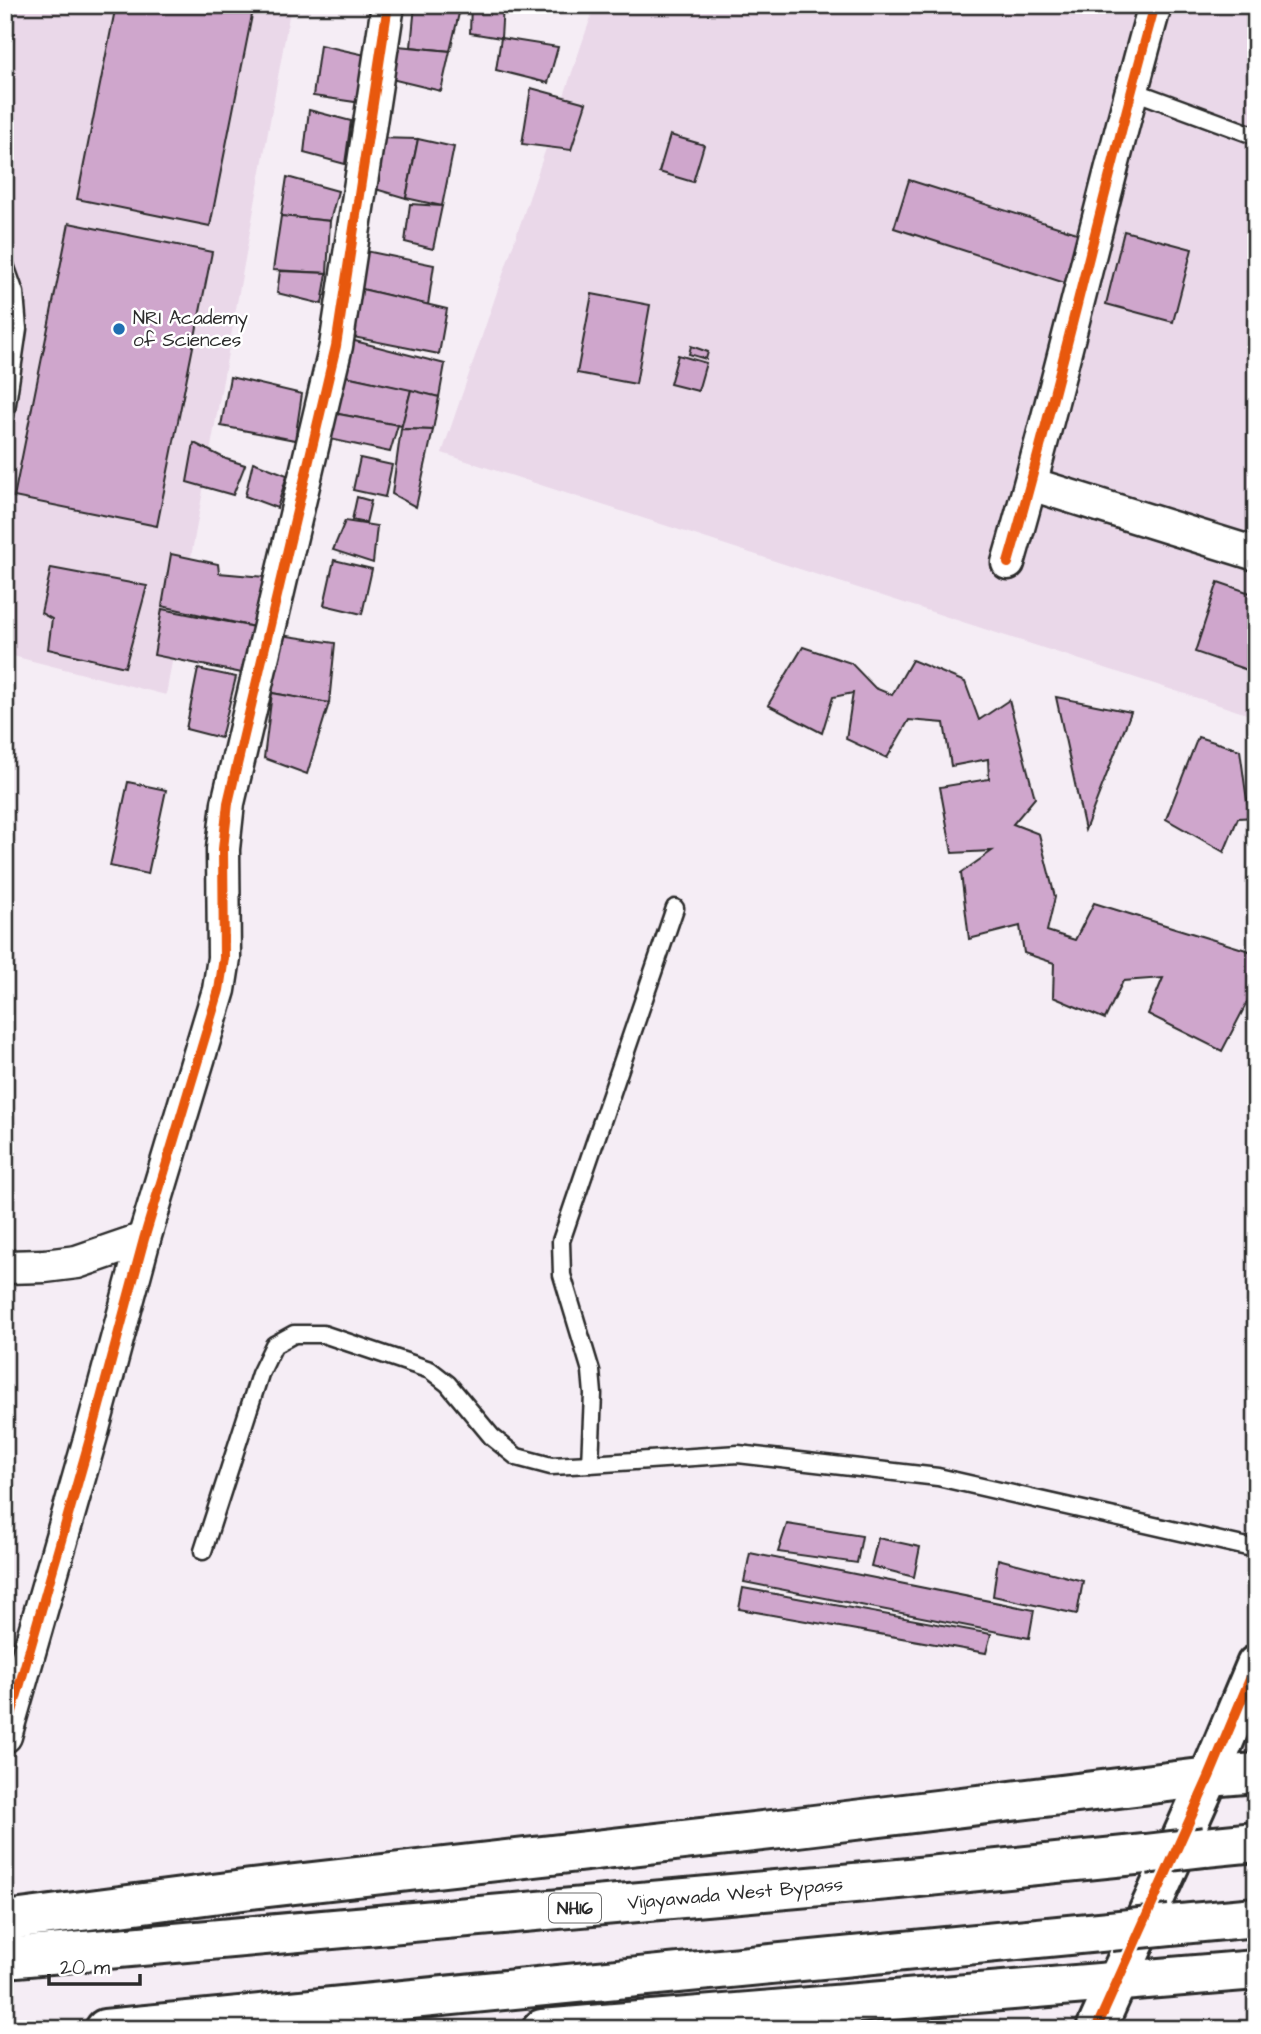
<svg xmlns="http://www.w3.org/2000/svg" width="1261" height="2034" viewBox="0 0 1261 2034" font-family="'Architects Daughter',sans-serif">
  <rect width="100%" height="100%" fill="#f5edf5"/>
  <filter id="ink" filterUnits="userSpaceOnUse"><feTurbulence type="fractalNoise" baseFrequency=".0143" numOctaves="2"/><feDisplacementMap in="SourceGraphic" scale="14" xChannelSelector="R" yChannelSelector="G"/><feConvolveMatrix kernelMatrix="1 2 1 2 8 2 1 2 1" color-interpolation-filters="sRGB"/></filter>
  <g filter="url(#ink)">
    <!-- built -->
    <g fill="#ead8e9">
      <path d="M5 5H291L166 695 5 654Z"/>
      <path d="M595 5H1256V717L442 453Z"/>
    </g>
    <!-- building -->
    <g fill="#cfa6cc" stroke="#2b2b2b" stroke-width="2">
      <path d="M116 5H254L210 226 77 199Z"/>
      <path d="M415 5H461L450 51 411 47Z"/>
      <path d="M471 5H503L501 38 470 33Z"/>
      <path d="M501 38 558 47 548 83 496 70Z"/>
      <path d="M320 45 370 56 362 103 313 96Z"/>
      <path d="M387 45 450 51 441 91 387 78Z"/>
      <path d="M531 88 586 103 571 150 522 144Z"/>
      <path d="M309 110 351 121 345 164 304 153Z"/>
      <path d="M670 135 704 145 693 182 659 172Z"/>
      <path d="M375 138 418 139 406 198 372 188Z"/>
      <path d="M418 139 454 147 442 206 406 198Z"/>
      <path d="M287 177 338 191 330 221 281 216Z"/>
      <path d="M909 180 1080 234 1065 283 894 228Z"/>
      <path d="M410 204 442 206 433 249 405 242Z"/>
      <path d="M281 216 330 221 327 273 273 270Z"/>
      <path d="M69 223 212 252 157 526 14 497Z"/>
      <path d="M1124 231 1192 249 1173 322 1106 304Z"/>
      <path d="M351 248 434 265 428 305 345 285Z"/>
      <path d="M280 271 327 273 322 304 277 293Z"/>
      <path d="M345 285 447 309 439 354 338 334Z"/>
      <path d="M592 294 650 305 636 384 577 373Z"/>
      <path d="M347 339 445 364 439 397 341 375Z"/>
      <path d="M691 346 708 352 706 359 689 354Z"/>
      <path d="M678 355 706 363 698 391 670 384Z"/>
      <path d="M341 375 411 390 402 426 333 413Z"/>
      <path d="M230 377 302 394 295 440 221 426Z"/>
      <path d="M411 390 439 397 433 430 401 429Z"/>
      <path d="M333 413 398 425 390 452 330 439Z"/>
      <path d="M401 429 433 430 416 507 392 494Z"/>
      <path d="M194 443 226 459 245 465 233 495 187 482Z"/>
      <path d="M360 458 392 465 385 497 353 490Z"/>
      <path d="M253 462 287 475 277 508 245 496Z"/>
      <path d="M357 497 371 501 366 523 352 520Z"/>
      <path d="M345 521 377 526 373 563 333 550Z"/>
      <path d="M171 554 218 564 219 573 265 577 254 627 162 606Z"/>
      <path d="M334 560 372 569 362 614 324 605Z"/>
      <path d="M51 568 147 586 125 667 48 649 52 619 41 613Z"/>
      <path d="M1218 582 1256 595V673L1195 652Z"/>
      <path d="M162 609 254 627 242 673 154 655Z"/>
      <path d="M281 635 335 643 329 703 272 693Z"/>
      <path d="M803 647 851 663 875 688 892 695 912 660 965 682 979 720 1009 700 1035 798 1013 824 1039 834 1055 897 1047 931 1075 940 1094 903 1256 953V985L1222 1051 1148 1014 1163 978 1123 981 1105 1019 1053 997 1054 963 1024 953 1020 926 969 939 961 873 992 851 952 853 940 787 989 779 988 759 951 766 944 723 909 720 887 758 846 739 853 693 833 697 822 733 768 705Z"/>
      <path d="M198 669 236 677 221 738 186 729Z"/>
      <path d="M272 693 329 703 307 774 264 758Z"/>
      <path d="M1056 697 1131 712 1085 830Z"/>
      <path d="M1198 737 1240 750 1247 801 1256 783V817L1238 818 1224 852 1166 819Z"/>
      <path d="M128 782 166 790 148 874 110 866Z"/>
      <path d="M787 1524 862 1536 857 1563 778 1552Z"/>
      <path d="M878 1538 920 1547 914 1577 871 1566Z"/>
      <path d="M750 1553 1034 1610 1029 1638 744 1582Z"/>
      <path d="M998 1559 1083 1581 1077 1614 993 1596Z"/>
      <path d="M743 1588 991 1634 986 1653 739 1609Z"/>
    </g>
    <g fill="none" stroke-linecap="round" stroke-linejoin="round">
      <defs>
        <g id="service">
          <path d="M1131 90 1256 136"/>
          <path d="M5 265 15 293 18 329 5 417"/>
          <path d="M675 908 561 1241 562 1275 591 1371 593 1394 590 1464 738 1454 938 1477 1256 1549"/>
          <path d="M203 1551 260 1374 274 1345 294 1334H323L430 1370 448 1384 492 1437 517 1457 551 1466 590 1464"/>
        </g>
        <g id="minor">
          <path d="M1031 484 1256 554"/>
          <path d="M1008 563C1062 378 1103 190 1155 5"/>
          <path d="M5 1267 45 1266 77 1262 144 1239"/>
          <path d="M5 1736 92 1432 144 1239 219 990 224 958 223 849 228 803 336 346 388 5"/>
        </g>
        <path id="tertiary" d="M1096 2029 1209 1777 1256 1665"/>
        <g id="trunk">
          <path d="M1205 1847 1256 1842"/>
          <path d="M5 1921 251 1889 789 1828 1209 1777 1256 1773"/>
          <path d="M1170 1925 1256 1917"/>
          <path id="s1" d="M5 1958 899 1879 1145 1854"/>
          <path d="M105 2029 1110 1931"/>
          <path d="M542 2029 1256 1970"/>
        </g>
      </defs>
      <!-- service casing -->
      <use href="#service" stroke="#2b2b2b" stroke-width="21"/>
      <!-- minor casing -->
      <use href="#minor" stroke="#2b2b2b" stroke-width="37"/>
      <!-- tertiary casing -->
      <use href="#tertiary" stroke="#2b2b2b" stroke-width="44"/>
      <!-- trunk casing -->
      <use href="#trunk" stroke="#2b2b2b" stroke-width="44"/>
      <!-- service -->
      <use href="#service" stroke="#fff" stroke-width="16"/>
      <!-- minor -->
      <use href="#minor" stroke="#fff" stroke-width="32"/>
      <!-- tertiary -->
      <use href="#tertiary" stroke="#fff" stroke-width="38"/>
      <!-- trunk -->
      <use href="#trunk" stroke="#fff" stroke-width="38"/>
      <defs>
        <g id="trunk-bridge">
          <path d="M1145 1854 1205 1847"/>
          <path d="M1110 1931 1170 1925"/>
        </g>
      </defs>
      <!-- trunk-bridge casing -->
      <use href="#trunk-bridge" stroke="#2b2b2b" stroke-width="44" stroke-linecap="butt"/>
      <!-- trunk-bridge -->
      <use href="#trunk-bridge" stroke="#fff" stroke-width="38"/>
      <defs>
        <g id="cycleway">
          <path d="M1008 563C1062 378 1103 190 1155 5"/>
          <path d="M5 1736 92 1432 144 1239 219 990 224 958 223 849 228 803 336 346 388 5"/>
          <path d="M1096 2029 1209 1777 1256 1665"/>
        </g>
      </defs>
      <!-- cycleway casing -->
      <use href="#cycleway" stroke="#fff" stroke-width="15"/>
      <!-- cycleway -->
      <use href="#cycleway" stroke="#e8590c" stroke-width="10"/>
    </g>
  </g>
  <!-- markers -->
  <circle fill="#1f6fb2" stroke="#fff" stroke-width="2.5" cx="119" cy="329" r="7"/>
  <g text-anchor="middle" dominant-baseline="central" stroke-width="5" stroke-linejoin="round" paint-order="stroke">
    <!-- shield labels -->
    <rect fill="#fff" stroke="#6b6b6b" stroke-width="2" x="549" y="1893.5" width="52" height="29" rx="5"/>
    <g font-size="18" font-weight="bold" fill="#2b2b2b">
      <text x="575" y="1908">NH16</text>
    </g>
    <!-- poi labels -->
    <g font-size="19" fill="#2b2b2b" stroke="#fff" text-anchor="start">
      <text x="133" y="318">NRI Academy<tspan x="133" dy="22">of Sciences</tspan></text>
    </g>
    <!-- street labels -->
    <g font-size="19" fill="#2b2b2b" stroke="#fff">
      <text stroke="none"><textPath href="#s1" startOffset="733">Vijayawada West Bypass</textPath></text>
    </g>
  </g>
  <!-- margin -->
  <rect width="1261" height="2034" fill="none" stroke="#fff" stroke-width="28"/>
  <rect x="14" y="14" width="1233" height="2006" fill="none" stroke="#2b2b2b" stroke-width="2.5" filter="url(#ink)"/>
  <!-- scale -->
  <path d="M49 1974v10h91v-10" fill="none" stroke="#2b2b2b" stroke-width="3.5"/>
  <text x="60" y="1974" font-size="21" fill="#2b2b2b" stroke="#ffffff" stroke-width="5" paint-order="stroke">20 m</text>
</svg>
